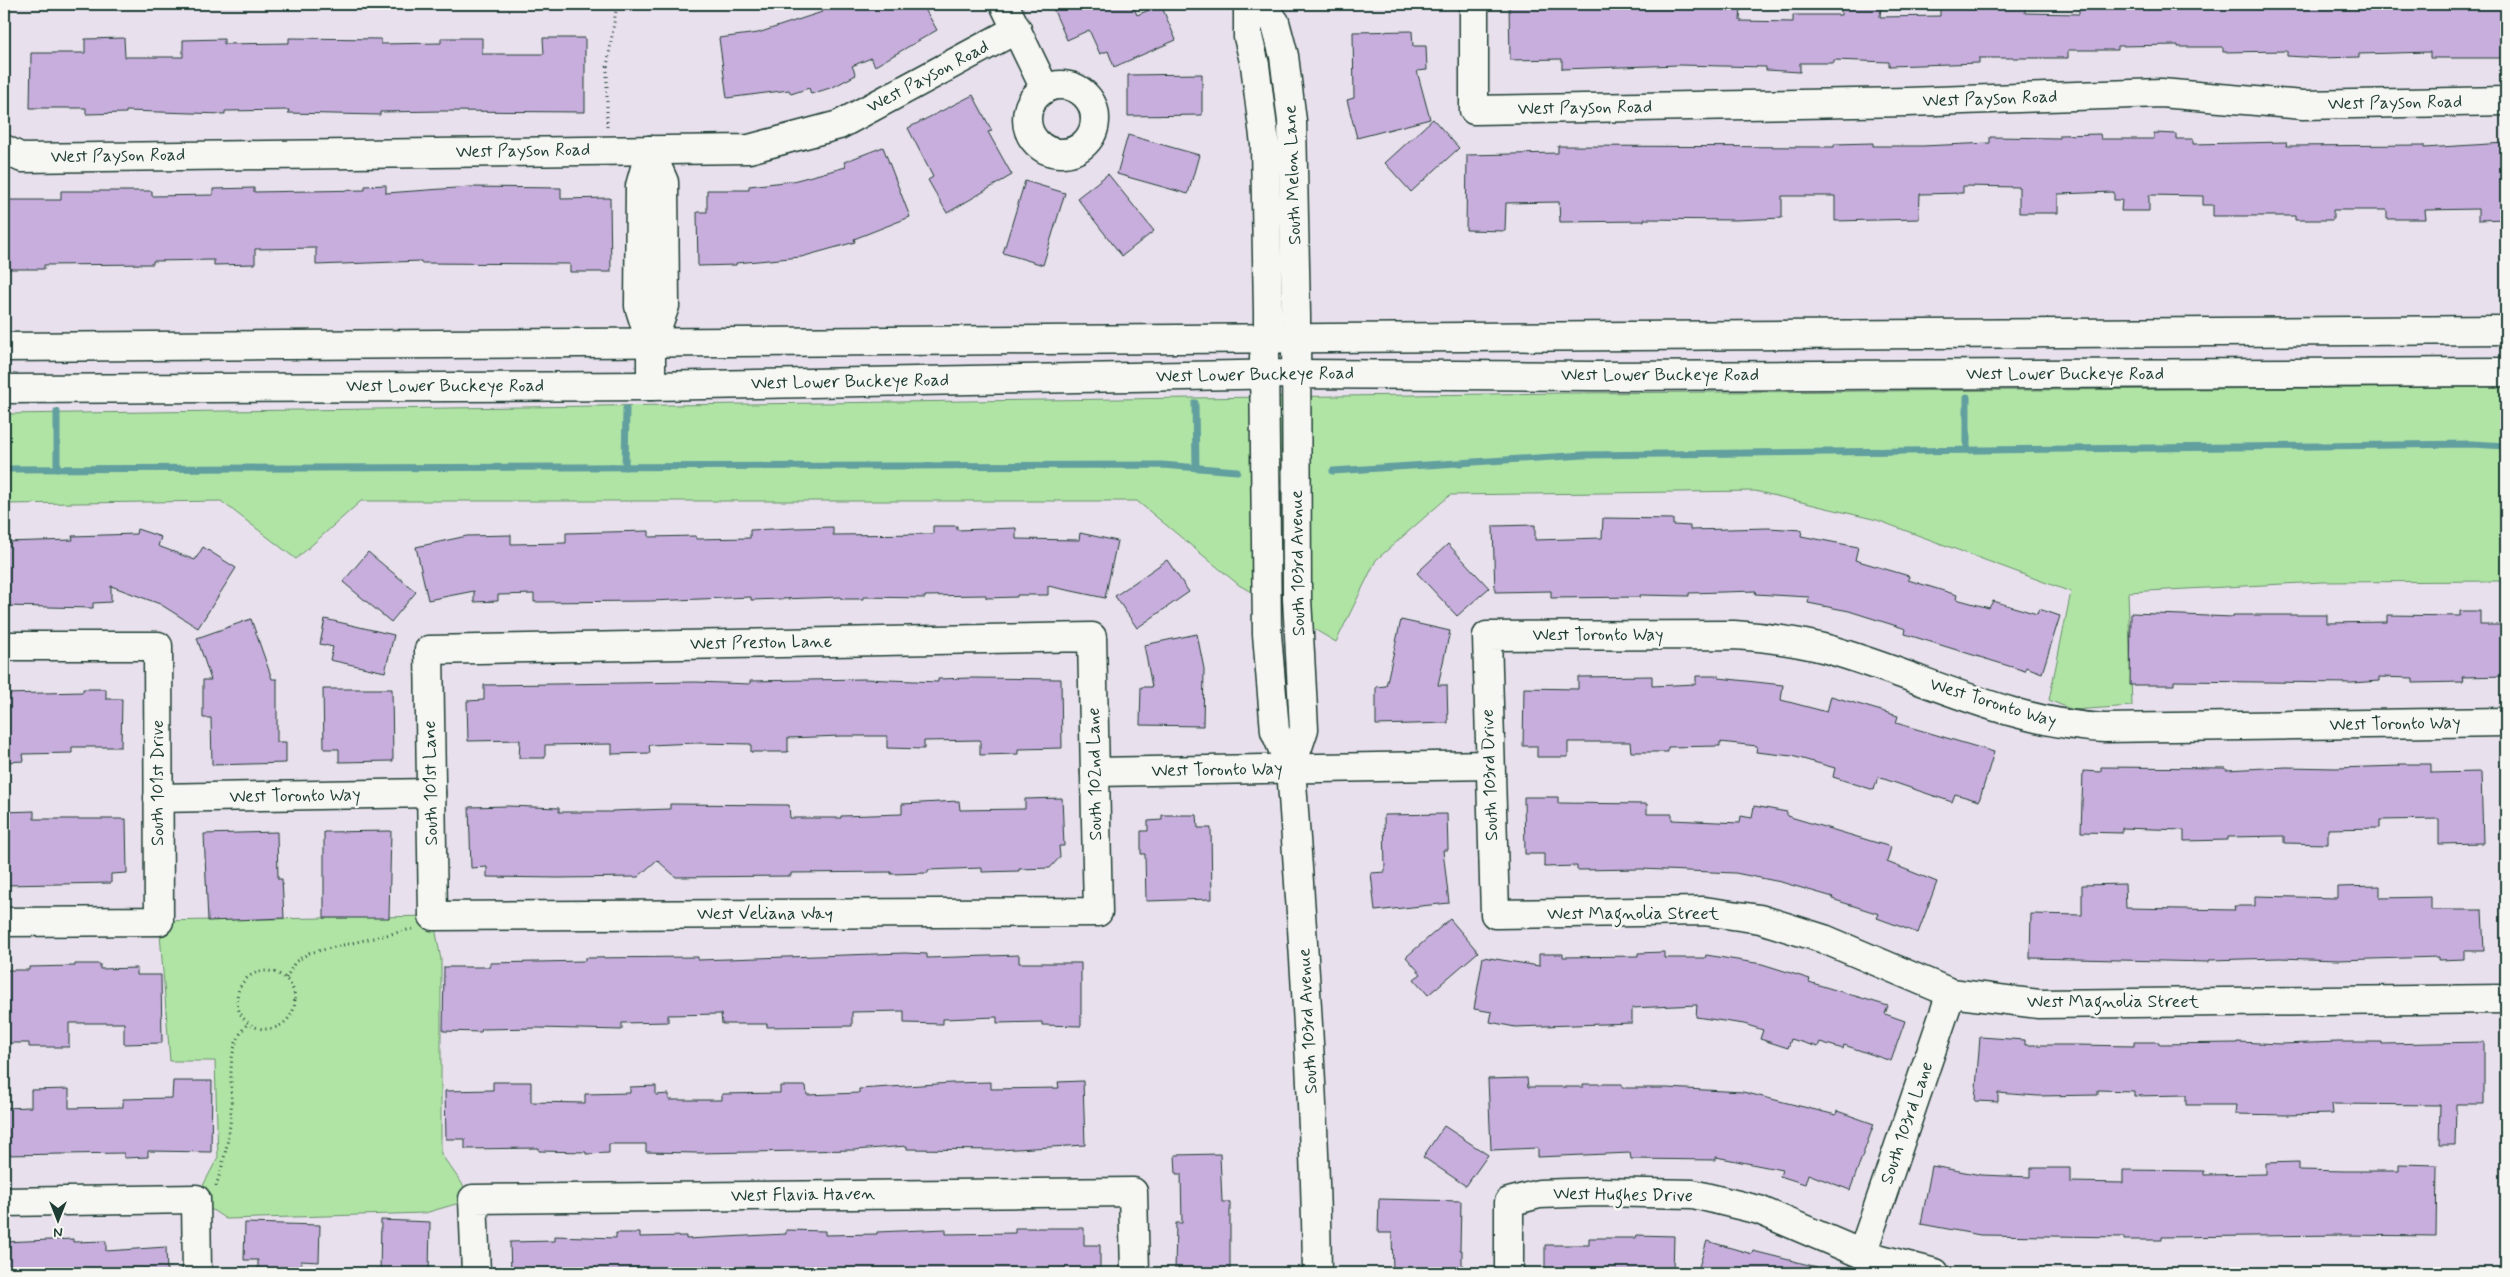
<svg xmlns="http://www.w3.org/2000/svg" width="2510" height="1277" viewBox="0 0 2510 1277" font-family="Mynerve,sans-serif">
  <rect width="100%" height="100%" fill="#e8e0ec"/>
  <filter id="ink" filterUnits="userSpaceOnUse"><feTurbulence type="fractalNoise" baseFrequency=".02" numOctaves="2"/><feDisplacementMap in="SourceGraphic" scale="10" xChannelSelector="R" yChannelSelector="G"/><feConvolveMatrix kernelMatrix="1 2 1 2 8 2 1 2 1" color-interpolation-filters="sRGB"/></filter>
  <g filter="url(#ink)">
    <!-- green -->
    <g fill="#b0e4a5" stroke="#68906c">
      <path d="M2506 387V581L2322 582 2128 592 2132 706 2073 710 2049 700 2071 592 1877 520 1755 491 1450 495 1376 560 1336 642 1239 585 1137 501H361L296 559 221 501 4 504V414L1564 393Z"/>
      <path d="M433 916 441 960V1154L473 1199 425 1213 226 1219 196 1199 218 1157 215 1061H170L159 921Z"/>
    </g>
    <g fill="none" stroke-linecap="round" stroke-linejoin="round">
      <!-- stream -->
      <g stroke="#629f9f" stroke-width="7">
        <path d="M1195 403 1196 468"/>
        <path d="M57 412V469"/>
        <path d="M1967 450V397"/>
        <path d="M625 467 626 409"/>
        <path d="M4 469 1162 465 1237 471"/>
        <path d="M1333 471 1584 455 2472 444 2506 446"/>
      </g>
    </g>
    <!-- building -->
    <g fill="#c8aedd" stroke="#1f3d34">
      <path d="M818 4H922L937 30 875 66 871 58 852 66 856 75 833 87 811 94 809 88 791 94 789 90 727 98 719 38 758 33 822 12Z"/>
      <path d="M1051 4H1132L1137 15 1161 5 1176 40 1114 67 1108 51 1100 54 1089 30 1067 40Z"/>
      <path d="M1509 4H1600V6L1655 7V4H1741L1740 21 1793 22V15H1841V6L1881 7 1880 17 1940 16V4H2025V13L2079 14V4H2501V58H2430V52L2359 54V57L2321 58 2287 56V51L2223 52V47H2178V45L2118 46V50H2068V58H1979V63L1889 66V62L1834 60V63H1800V72L1766 70V67L1679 65 1562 69V59L1510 60Z"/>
      <path d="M1412 31 1413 46H1426L1427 70 1417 71 1430 119 1357 138 1347 100 1354 98 1353 32Z"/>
      <path d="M124 38 125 57H183V40L224 39V44L289 43V38L381 39V44L441 43V38H482V54H544L543 38H585V112L443 111 380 112V115L288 113 289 110 225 111V114L126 111V113L86 114V108H30L31 53H85V39Z"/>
      <path d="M1202 74V115L1128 116V75Z"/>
      <path d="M973 95 992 131 988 132 1012 175 947 213 928 180 933 177 908 128Z"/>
      <path d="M1433 119 1459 148 1411 192 1385 163Z"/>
      <path d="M2154 133 2176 134V139H2193V144L2286 142 2287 146 2424 145V148L2506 143V219L2478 220V209L2425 210 2426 219H2387V210H2333V220H2295V216H2213V205H2203V196L2149 195V211H2121L2122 200H2114V192L2058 194V213H2019V187L1963 186V193L1920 194 1919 219 1835 221V196H1782V218L1736 220 1644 219V221L1560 222 1559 202 1506 203 1505 231 1466 230 1467 155 1558 153V146L1834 147V144L1873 143V146H1922L1990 143V137L2060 138V135L2100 134 2101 139H2154Z"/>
      <path d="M1128 135 1199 155 1188 194 1117 174Z"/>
      <path d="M883 147 910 217 854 239 855 242 801 257 736 263V265L698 266 697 212H707V190H749V186L793 181 846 167 844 162Z"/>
      <path d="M1108 174 1154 231 1122 256 1077 198Z"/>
      <path d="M1025 181 1065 193 1043 265 1003 253Z"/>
      <path d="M386 185V193L470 187 561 188V199L610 198 611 272H570V264L421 263V261L316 265V248L255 249V264L214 265V260L153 261V264L44 265V269H6L7 200H61V191H152V196L213 195V189L254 188V192L365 190V186Z"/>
      <path d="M1603 518 1673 519V525L1690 526V530L1768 528 1802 530 1801 536 1858 547 1855 560 1909 576 1908 580 1957 595 1956 599 1989 608 1993 601 2037 614 2039 609 2060 616 2042 673 2026 667 2025 671 1905 634 1906 629 1849 611 1808 603 1809 597 1755 594 1756 591 1689 593V596L1640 595V597L1551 598V591L1495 592 1493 526 1535 525V540L1602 538Z"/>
      <path d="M933 526H957V530L1016 528V539L1079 540 1080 533 1117 541 1105 598 1048 586V595H1017V597L986 598V595L925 596V598L863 597V599H841V597L751 600V597L650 601 534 602V594L498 595V601L474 602V591L428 600 416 547 467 536 511 535V544L566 543V533L649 531V537L696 536V539L750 538V530L796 528 833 527V535L933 534Z"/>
      <path d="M137 529 161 537 158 546 195 560 203 547 236 568 198 628 160 604 111 586V602L93 603V608L4 606V542L73 540 72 536 136 534Z"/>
      <path d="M1448 544 1489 588 1457 616 1417 573Z"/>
      <path d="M368 552 416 592 391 622 343 582Z"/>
      <path d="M1167 560 1189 592 1137 628 1115 596Z"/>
      <path d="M2460 611H2480V625H2506V676L2462 677 2463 682 2413 683V678L2379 677V681L2352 683 2174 681V685H2130L2131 613 2233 617V615H2327V623L2387 622V615L2460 616Z"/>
      <path d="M251 619 272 679H277V742H286V763L212 765 211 718H203V680H211L197 638Z"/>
      <path d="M325 619 394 635 385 672 330 660 333 647 320 644Z"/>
      <path d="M1401 620 1450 631 1438 685H1447L1448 723 1376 725V687L1386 686Z"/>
      <path d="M1197 634 1204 669 1203 726 1140 725 1141 687H1152L1144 645Z"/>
      <path d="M1652 676V686L1696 684V676H1719V678L1783 685 1781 700 1827 712 1831 696 1898 716 1896 723 1994 752 1979 801 1955 794 1952 802 1878 777 1874 790 1833 777 1835 768 1792 756 1756 752 1757 746 1720 742V746L1668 747V752H1631L1630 742H1568V757H1537V746H1523L1524 688 1578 689V677Z"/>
      <path d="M971 678 1061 679 1062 748 1018 749V754L980 755V740L924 741V749L887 748V736H841L788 738V752H751V744L696 743 649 745 650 753 612 754V744L545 745V758H519L520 740 468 741 467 701 484 700V685L696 682 750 684V681L864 679 938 682V679Z"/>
      <path d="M83 689H106V699H122L121 747H72V753L23 754 24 761 4 762V694L83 692Z"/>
      <path d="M323 689H392L393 761 339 762V749H324Z"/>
      <path d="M2399 764H2431V773L2481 772 2483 843 2439 844V819L2380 820V828L2328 829V844L2284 843V836L2228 837V840L2184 841V830L2122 828V833L2081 832 2083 771 2101 772V767L2226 768V770L2286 767 2336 768 2400 766Z"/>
      <path d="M1524 797H1558V803L1647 804V814H1672V820L1740 823 1741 816 1752 818 1754 806 1787 812V816L1891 847 1887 862 1937 882 1918 933 1877 918 1879 914 1832 899 1833 897 1781 882 1735 873 1641 869 1577 870V866L1544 867V854H1525Z"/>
      <path d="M1062 798 1064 846H1059L1060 857 1050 868 1019 869V871L982 872V868L928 870V873L891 874V872L791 873V876L676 877 657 860 638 877 558 878 487 877V867L471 868 469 807 508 806 559 808V812H612V811L670 809V804L789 805 790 818H841V816L902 814V804L959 801 960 810 1025 809V799Z"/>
      <path d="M34 811V819H126L127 873 111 874V883L4 885V812Z"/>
      <path d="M1447 814 1448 850H1443L1449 903 1375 911 1371 873 1385 872 1384 815Z"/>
      <path d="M1162 815H1197L1198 828H1211L1212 899 1146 901 1145 854H1141V831H1148V821L1162 820Z"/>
      <path d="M391 831 389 918H324V832Z"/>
      <path d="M277 832 278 879H282L284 918 208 921 204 834Z"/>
      <path d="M2125 884 2126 908 2235 910 2234 906H2255V896L2337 898V887L2380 886V898L2431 897V910H2482L2484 951H2464V959L2439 960V957L2338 960 2279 958 2209 960V962L2030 958 2031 914 2082 915V885Z"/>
      <path d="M1450 919 1478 952 1428 995 1414 979 1421 974 1406 957Z"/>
      <path d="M1664 952V958H1705L1706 955 1762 964 1810 979 1809 982 1888 1006 1885 1014 1905 1021 1891 1061 1844 1045 1843 1049 1820 1042 1818 1047 1791 1039 1788 1048 1760 1039 1763 1030 1744 1024 1696 1017 1697 1005 1632 1008V1023L1515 1027 1490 1022 1492 1012 1474 1009 1483 957 1539 966V954H1563V957L1638 956V953Z"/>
      <path d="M905 953 927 954V958L1019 955V963H1081V1026L1042 1025V1022L997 1023V1017L943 1019V1024L904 1023V1011L852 1012V1026L767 1027V1024H722L721 1014 668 1015V1022L622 1023V1030L538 1028 482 1029 481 1032 443 1031 444 967H490V963L585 961V958L698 957V960Z"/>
      <path d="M75 964H100V969L137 968V975H161L162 1043 124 1044V1023H69V1047H29V1043H4V970H29V967L75 966Z"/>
      <path d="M1980 1037 2025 1040V1045H2076L2134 1046V1042H2159V1044L2237 1043V1042L2281 1044 2339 1042H2382V1044L2484 1042V1104H2456L2455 1145H2439L2440 1105 2332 1104 2333 1114 2286 1115 2235 1114 2236 1105H2186V1095L2134 1096V1091L2098 1090V1095L2038 1096 1998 1093V1102L1975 1101Z"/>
      <path d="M1527 1078 1528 1087H1583V1084H1622V1088H1667L1743 1092 1836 1115 1837 1111 1874 1124 1850 1190 1808 1174 1805 1184 1780 1176 1782 1170 1716 1157V1160L1631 1159 1630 1153 1538 1157V1148L1491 1150 1488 1079Z"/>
      <path d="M173 1081H212L211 1152 148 1151V1157L124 1158V1153L4 1155V1108L31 1107V1090L69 1089V1108L123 1107V1099L172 1098Z"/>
      <path d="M1083 1081 1085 1145 999 1150 907 1149V1146L854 1150 698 1153 646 1152V1144H609V1153L586 1154V1152L539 1151V1148L465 1149V1139H446L445 1091 493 1090V1082H531V1102L585 1103V1094L630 1093V1087L656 1086V1095L669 1094V1100H722V1094L780 1093V1086H806L807 1095 859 1093V1089L952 1083 991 1082V1089L1059 1088 1058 1082Z"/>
      <path d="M1444 1126 1488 1155 1466 1186 1423 1157Z"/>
      <path d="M1220 1154 1222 1202H1230V1273H1175L1176 1223H1182L1181 1174H1176L1175 1155Z"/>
      <path d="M2299 1162V1170L2345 1171H2399V1164L2437 1165 2436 1236 2344 1235 2162 1237V1240H2124V1237L1980 1235 1921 1224 1932 1166 1981 1175 2031 1177V1168H2070V1182L2123 1183V1170L2204 1171V1175L2266 1174V1163Z"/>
      <path d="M1379 1199 1461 1201 1460 1250H1462V1273H1393L1392 1233H1378Z"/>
      <path d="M381 1220 430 1222 429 1273H380Z"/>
      <path d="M245 1223 320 1225 319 1262 301 1261V1273H258V1260H244Z"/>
      <path d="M1015 1228H1084V1245H1100V1273H511L510 1242 555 1241V1236L616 1238V1233H640V1237L686 1236V1239L786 1234V1230L825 1231V1235L877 1234V1232L946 1229V1234L1015 1233Z"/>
      <path d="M1636 1235 1674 1236 1673 1273H1545V1245H1589V1238H1635Z"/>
      <path d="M73 1239V1242L106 1241V1251L166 1247 167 1273H4V1242Z"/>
      <path d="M1707 1241 1752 1254 1753 1251 1817 1267 1816 1273H1697Z"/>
    </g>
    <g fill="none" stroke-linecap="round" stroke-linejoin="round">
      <defs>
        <g id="minor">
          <path d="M1004 4 1045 89"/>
          <path d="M1248 4V37L1255 65 1265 144 1268 312V339L1264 357 1267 634 1275 731 1291 768C1303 937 1315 1105 1317 1273"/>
          <path d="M1257 4 1275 22 1284 56 1292 121 1296 316 1297 598 1304 729 1291 768"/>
          <path d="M1474 4V110L1908 102 2161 93 2303 105 2506 101"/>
          <circle cx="1061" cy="119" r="34"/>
          <path d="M4 149 22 158 749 149 839 125 1017 29"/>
          <path d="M650 150 640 186 639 306 651 344V386"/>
          <path d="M650 150 664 182 665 306 651 344"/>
          <path d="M1092 637 1098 912 433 916 429 650Z"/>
          <path d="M4 646H158L159 921 4 922"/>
          <path d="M2506 722 2104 728C2006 723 1920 675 1827 649 1796 641 1766 637 1734 635L1487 636 1495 914 1704 911 1760 919 1824 939 1951 993 2039 1004 2506 999"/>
          <path d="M1095 772 1490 765"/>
          <path d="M158 798 431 793"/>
          <path d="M4 1202 196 1199 197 1273"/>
          <path d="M1862 1254 1951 993"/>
          <path d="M476 1273 473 1199 1133 1192 1135 1273"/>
          <path d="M1509 1273V1202L1539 1194 1597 1192 1693 1194 1759 1210 1862 1254 1935 1273"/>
        </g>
        <g id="major">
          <path d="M4 347 2506 330"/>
          <path d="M4 389 651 386 1296 374 1595 376 2506 372"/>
        </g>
      </defs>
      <!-- minor casing -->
      <use href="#minor" stroke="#1f3d34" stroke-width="31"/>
      <!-- major casing -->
      <use href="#major" stroke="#1f3d34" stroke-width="31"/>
      <!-- path -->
      <g stroke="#1f3d34" stroke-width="3" stroke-dasharray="1 4" stroke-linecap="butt">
        <path d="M607 127V67L617 4"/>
        <circle cx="266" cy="1000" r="29"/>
        <path d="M286 978 295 962 309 953 412 929"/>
        <path d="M216 1186C224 1162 229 1139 231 1114 233 1081 224 1050 248 1023"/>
      </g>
      <!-- minor -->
      <use href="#minor" stroke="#f6f6f2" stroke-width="28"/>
      <!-- major -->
      <use href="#major" stroke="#f6f6f2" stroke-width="28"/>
    </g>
  </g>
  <g text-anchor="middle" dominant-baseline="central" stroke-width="5" stroke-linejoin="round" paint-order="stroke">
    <!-- street labels -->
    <g font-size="18" fill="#1f3d34" stroke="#f6f6f2">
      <text transform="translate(928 77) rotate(-28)">West Payson Road</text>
      <text transform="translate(1990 99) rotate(-2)">West Payson Road</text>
      <text transform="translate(2395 103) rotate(-1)">West Payson Road</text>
      <text transform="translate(1585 108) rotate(-1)">West Payson Road</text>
      <text transform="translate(523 151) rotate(-1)">West Payson Road</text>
      <text transform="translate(118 156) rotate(-1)">West Payson Road</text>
      <text transform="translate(1293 175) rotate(-92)">South Melon Lane</text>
      <text x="2065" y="374">West Lower Buckeye Road</text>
      <text transform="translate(1255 375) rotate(-1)">West Lower Buckeye Road</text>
      <text x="1660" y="375">West Lower Buckeye Road</text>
      <text transform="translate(850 382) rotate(-1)">West Lower Buckeye Road</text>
      <text x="445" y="386">West Lower Buckeye Road</text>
      <text transform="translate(1298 563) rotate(-91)">South 103rd Avenue</text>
      <text x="1598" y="635">West Toronto Way</text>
      <text transform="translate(761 643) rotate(-1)">West Preston Lane</text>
      <text transform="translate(1993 703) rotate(17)">West Toronto Way</text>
      <text transform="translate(2395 724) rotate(-1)">West Toronto Way</text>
      <text transform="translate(1217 770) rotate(-1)">West Toronto Way</text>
      <text transform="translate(1095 774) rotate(-91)">South 102nd Lane</text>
      <text transform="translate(1490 775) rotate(-92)">South 103rd Drive</text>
      <text transform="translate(158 783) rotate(-90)">South 101st Drive</text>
      <text transform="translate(431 783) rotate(-91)">South 101st Lane</text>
      <text transform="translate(295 796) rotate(-1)">West Toronto Way</text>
      <text x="765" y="914">West Veliana Way</text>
      <text x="1633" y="914">West Magnolia Street</text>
      <text x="2113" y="1002">West Magnolia Street</text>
      <text transform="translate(1308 1021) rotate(-93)">South 103rd Avenue</text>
      <text transform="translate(1907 1123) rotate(-71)">South 103rd Lane</text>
      <text transform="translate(803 1195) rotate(-1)">West Flavia Haven</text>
      <text transform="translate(1623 1195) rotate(1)">West Hughes Drive</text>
    </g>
  </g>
  <!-- margin -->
  <rect width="2510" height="1277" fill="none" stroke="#f6f6f2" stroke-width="20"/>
  <rect x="10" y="10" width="2490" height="1257" fill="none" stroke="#1f3d34" stroke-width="2" filter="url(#ink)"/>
  <!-- north arrow -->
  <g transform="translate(58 1220) rotate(180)" stroke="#f6f6f2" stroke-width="4" paint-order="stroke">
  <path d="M0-4L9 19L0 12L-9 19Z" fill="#1f3d34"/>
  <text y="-8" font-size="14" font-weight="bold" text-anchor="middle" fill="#1f3d34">N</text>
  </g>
</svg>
